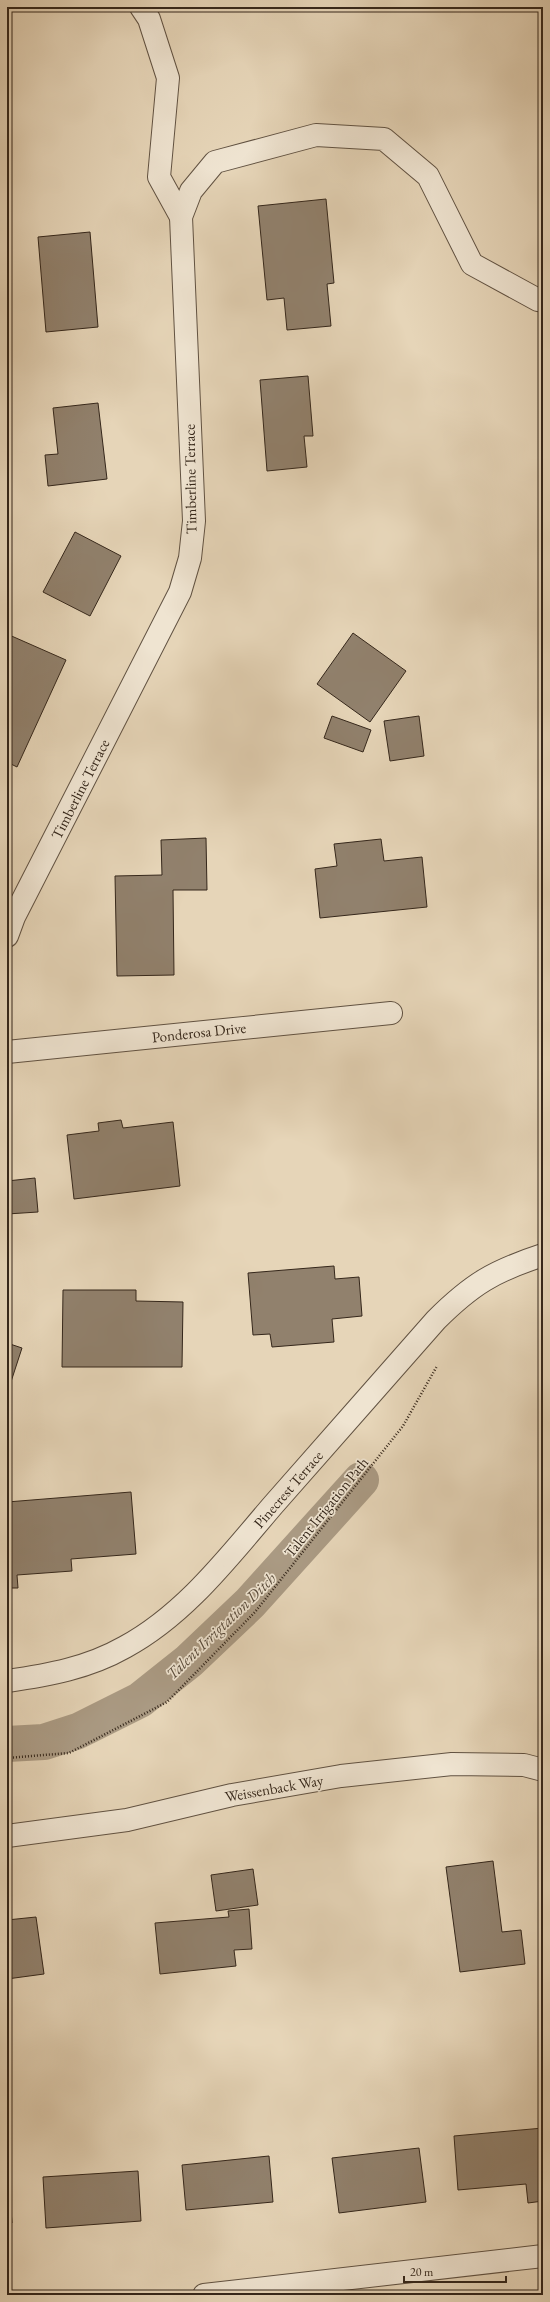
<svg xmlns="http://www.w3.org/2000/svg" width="550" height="2302" viewBox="0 0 550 2302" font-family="'EB Garamond',serif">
  <rect width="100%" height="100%" fill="#e6d5b8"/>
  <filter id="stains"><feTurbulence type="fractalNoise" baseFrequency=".005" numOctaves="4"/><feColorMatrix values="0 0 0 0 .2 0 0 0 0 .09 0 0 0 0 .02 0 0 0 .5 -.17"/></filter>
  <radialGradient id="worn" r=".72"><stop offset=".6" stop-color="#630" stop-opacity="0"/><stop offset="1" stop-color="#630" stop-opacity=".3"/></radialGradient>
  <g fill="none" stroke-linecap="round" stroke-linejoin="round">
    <!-- canal -->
    <path stroke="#aa9a83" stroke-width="36" d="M7 1744 44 1742 78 1731 140 1700 189 1661 250 1603 361 1480"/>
  </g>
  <!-- building -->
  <g fill="#91816d" stroke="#35271b">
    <path d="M326 199 334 283 327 284 331 326 287 330 284 298 267 300 258 206Z"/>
    <path d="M90 232 98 327 46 332 38 237Z"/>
    <path d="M308 376 313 436H304L307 467 267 471 260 380Z"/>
    <path d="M98 403 107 479 48 486 45 455 58 454 53 408Z"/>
    <path d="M75 532 121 556 90 616 43 592Z"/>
    <path d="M353 633 406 671 370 722 317 684Z"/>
    <path d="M7 634 66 660 17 767 7 762Z"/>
    <path d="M332 716 371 730 363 752 324 738Z"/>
    <path d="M419 716 424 756 390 761 384 721Z"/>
    <path d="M206 838 207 890H173L174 975 117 976 115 876 162 875 161 840Z"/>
    <path d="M381 839 384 861 422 857 427 907 320 918 315 869 337 866 334 844Z"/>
    <path d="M121 1120 123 1128 173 1122 180 1186 74 1199 67 1135 99 1131 98 1123Z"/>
    <path d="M35 1178 38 1212 7 1214V1181Z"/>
    <path d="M334 1266 335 1279 359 1277 362 1316 332 1319 334 1342 272 1347 270 1334 253 1335 248 1273Z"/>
    <path d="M63 1290H136V1301L183 1302 182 1367H62Z"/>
    <path d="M7 1343 22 1348 7 1394Z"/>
    <path d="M131 1492 136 1554 71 1559 72 1571 17 1575 18 1588H7V1502Z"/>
    <path d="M493 1861 502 1932 521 1930 525 1964 460 1972 446 1867Z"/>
    <path d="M253 1869 258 1905 216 1911 211 1875Z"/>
    <path d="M249 1909 252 1949 234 1950 236 1966 160 1974 155 1923 229 1917 228 1911Z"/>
    <path d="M36 1917 44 1974 7 1979V1920Z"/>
    <path d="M543 2128V2201L528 2203 526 2184 458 2190 454 2136Z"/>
    <path d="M419 2148 426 2202 339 2213 332 2158Z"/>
    <path d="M269 2156 273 2202 186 2210 182 2165Z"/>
    <path d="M138 2171 141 2221 46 2228 43 2177Z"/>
    <path d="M7 2183H9L12 2223 7 2224Z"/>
  </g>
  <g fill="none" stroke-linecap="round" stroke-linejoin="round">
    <defs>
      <g id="street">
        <path d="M141 7 149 19 168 78 159 177 181 217"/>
        <path d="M7 936 14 917 180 592 190 558 194 521 181 217 191 191 215 162 316 135 384 139 428 176 472 264 538 300 543 301"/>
        <path d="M7 1052 391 1013"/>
        <path d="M7 1681C49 1675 88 1668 125 1647 186 1614 230 1555 274 1504 328 1443 382 1381 436 1320 472 1284 494 1271 543 1255"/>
        <path d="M7 1836 127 1820 232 1795 341 1776 452 1764 524 1765 543 1770"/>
        <path d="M204 2295 543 2256"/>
      </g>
    </defs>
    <!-- street casing -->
    <use href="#street" stroke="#615242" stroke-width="24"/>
    <!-- path -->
    <path stroke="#35271b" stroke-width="2.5" stroke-dasharray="1 2" stroke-linecap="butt" d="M7 1758 69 1753 167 1702 255 1612 403 1426 437 1366"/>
    <!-- street -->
    <use href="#street" stroke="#efe4d1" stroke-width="22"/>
  </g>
  <g text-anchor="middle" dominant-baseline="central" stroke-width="3.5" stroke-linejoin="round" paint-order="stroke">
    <!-- street labels -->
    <g font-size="15" fill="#35271b" stroke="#efe4d1">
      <text transform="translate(190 479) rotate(-91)">Timberline Terrace</text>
      <text transform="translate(80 789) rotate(-63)">Timberline Terrace</text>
      <text transform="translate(199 1032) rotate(-6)">Ponderosa Drive</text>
      <text transform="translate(288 1489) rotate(-49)">Pinecrest Terrace</text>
      <text transform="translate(326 1507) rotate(-51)">Talent Irrigation Path</text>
      <text transform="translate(274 1788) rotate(-10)">Weissenback Way</text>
    </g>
    <!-- water labels -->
    <g font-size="16" font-style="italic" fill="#584a3a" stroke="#efe4d1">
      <text transform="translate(221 1626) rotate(-44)">Talent Irrigtation Ditch</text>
    </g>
  </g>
  <!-- margin -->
  <rect width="550" height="2302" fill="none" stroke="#e6d5b8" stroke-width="24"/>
  <rect x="8" y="8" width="534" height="2286" fill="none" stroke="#35271b" stroke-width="2"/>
  <rect x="12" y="12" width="526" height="2278" fill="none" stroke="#35271b"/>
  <!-- scale -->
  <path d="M404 2276v6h102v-6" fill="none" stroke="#35271b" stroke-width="2"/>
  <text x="410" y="2276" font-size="12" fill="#35271b" stroke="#efe4d1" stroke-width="3" paint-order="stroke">20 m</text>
  <rect width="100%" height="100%" filter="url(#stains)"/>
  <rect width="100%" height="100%" fill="url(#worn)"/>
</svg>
